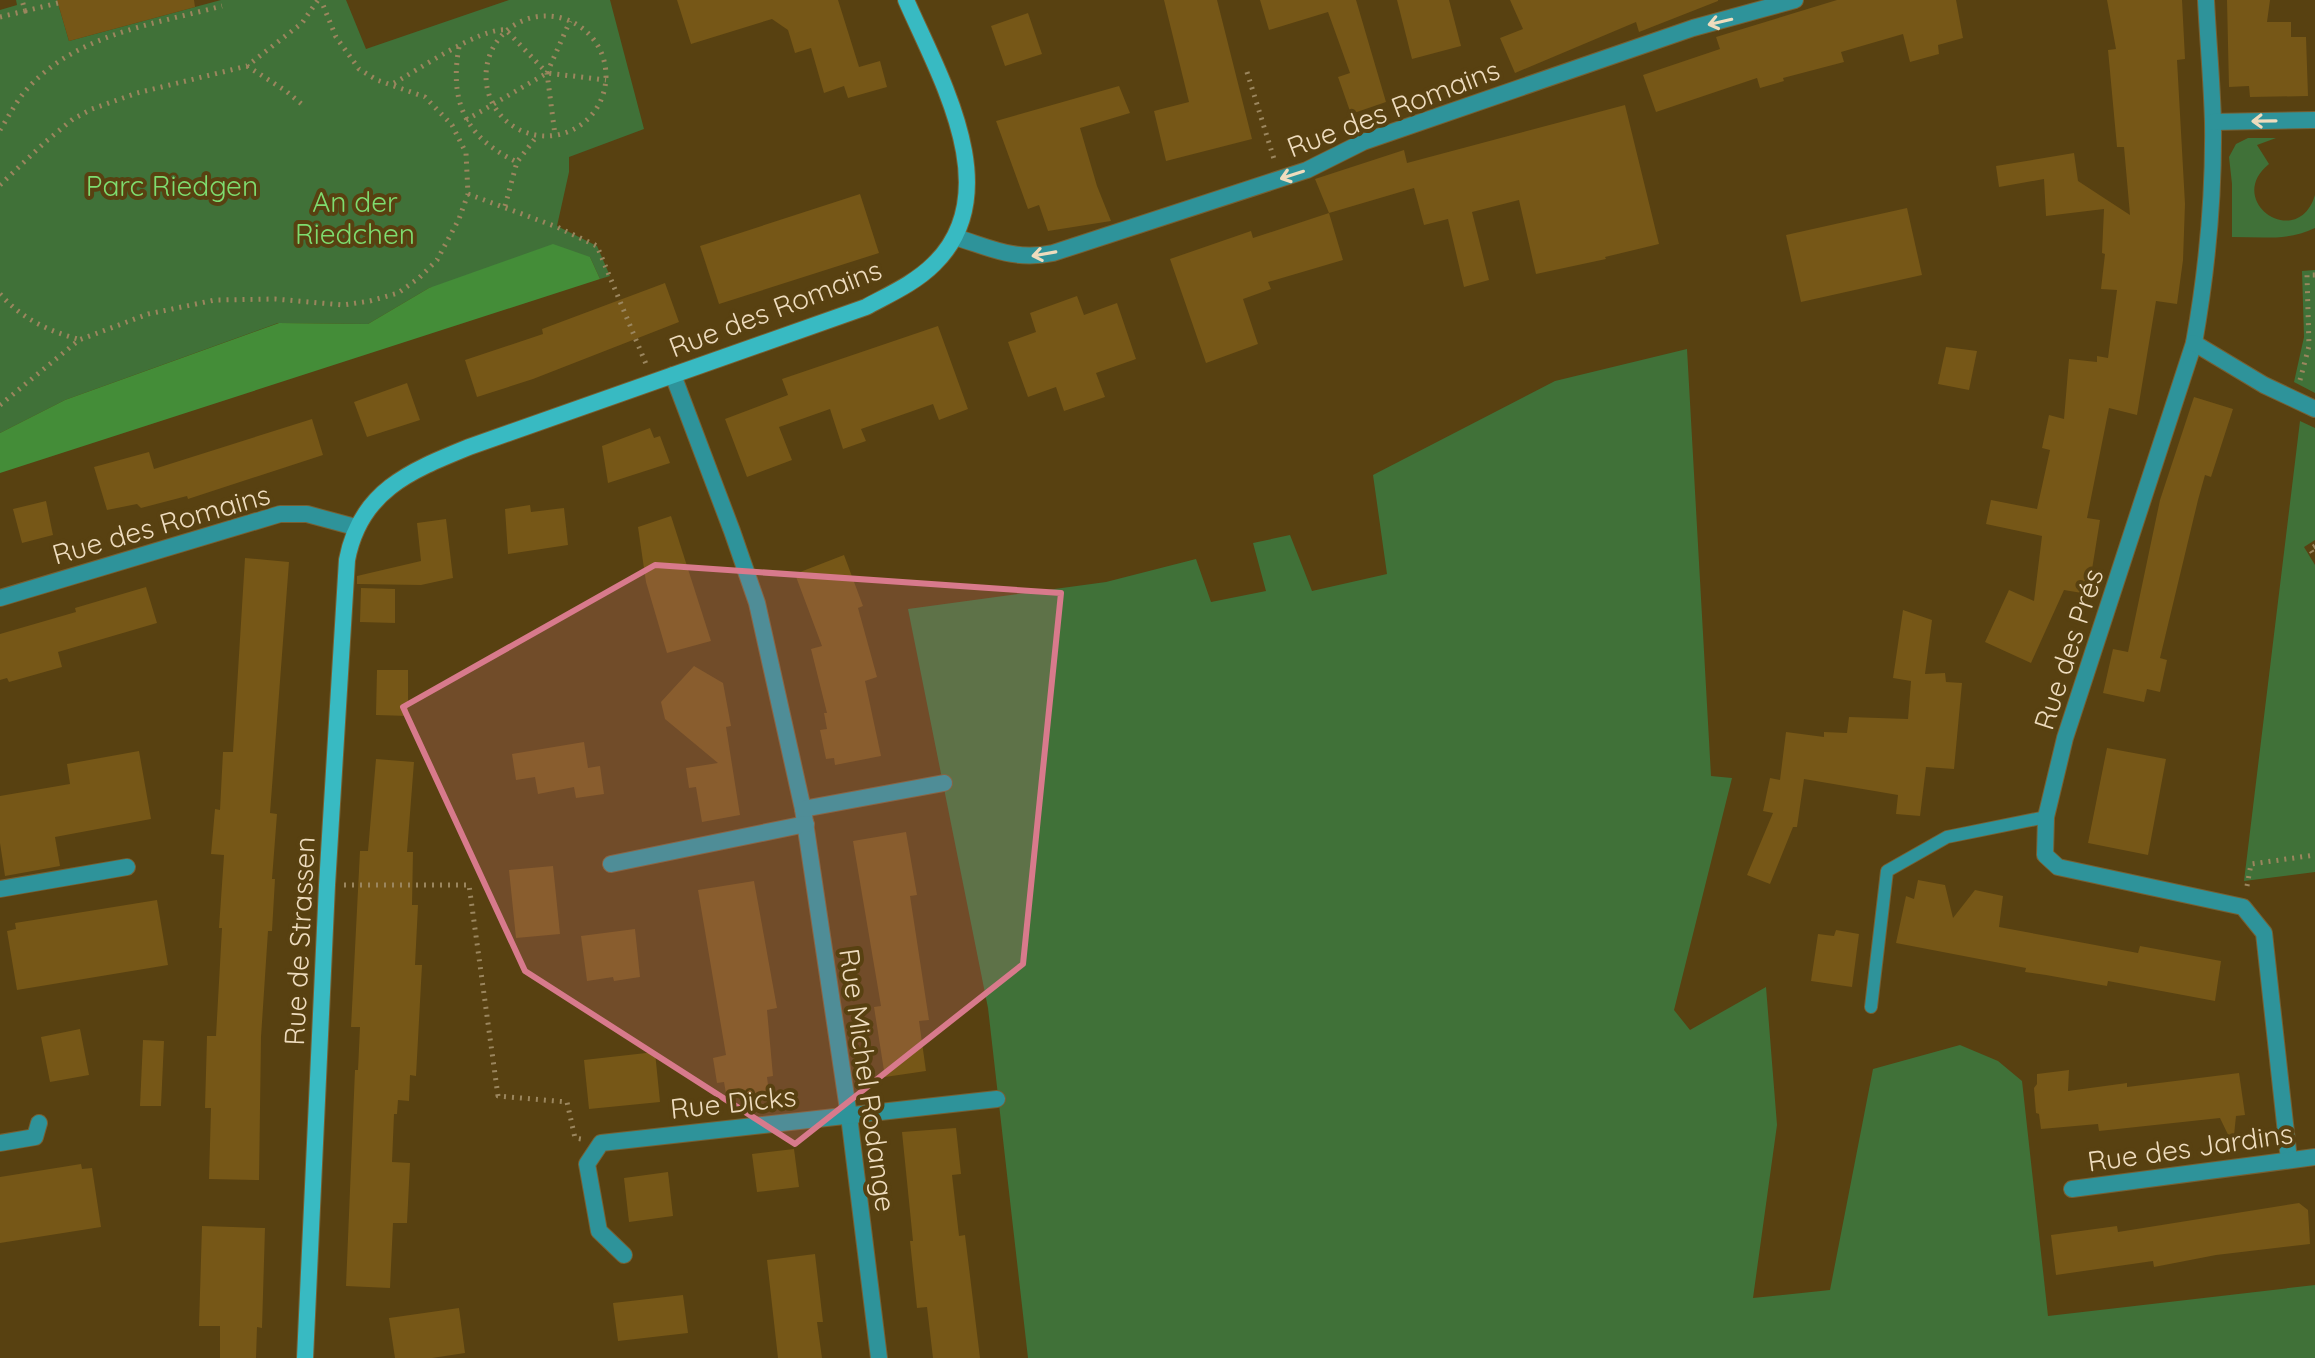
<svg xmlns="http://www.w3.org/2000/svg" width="2315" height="1358" viewBox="0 0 2315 1358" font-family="Quicksand,sans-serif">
  <rect width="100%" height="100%" fill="#584111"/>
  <!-- green -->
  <g fill="#407138">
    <path d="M16 0H57L69 41 221 0H346L366 49 509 0H610L644 129 569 157V172L557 226 597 246 610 276 600 279 590 257 429 288 368 324 278 323 65 400 0 433V10L17 5Z"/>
    <path d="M2248 138H2276L2257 145 2269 164C2223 201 2298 252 2315 195V228C2289 241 2260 237 2232 237V184L2229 157 2236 144Z"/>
    <path d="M2315 270V393L2294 382 2304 337 2302 271Z"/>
    <path d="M1687 349 1711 776 1732 778 1674 1010 1690 1030 1766 987 1777 1125 1753 1298 1830 1290 1873 1069 1960 1045 1998 1061 2022 1081 2048 1316 2315 1285V1358H1028L988 1008 908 609 1106 582 1196 559 1211 602 1266 591 1253 543 1290 535 1312 591 1387 574 1373 475 1555 381Z"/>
    <path d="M2300 421 2315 428V540L2304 547 2315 565V872L2244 881Z"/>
  </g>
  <!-- forest -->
  <path fill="#448d38" d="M553 244 590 257 600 279 0 473V433L65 400 279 323 368 324 429 288Z"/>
  <!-- building -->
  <g fill="#765717">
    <path d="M57 0H194L195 7 69 41Z"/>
    <path d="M677 0H838L859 67 880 61 887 87 848 98 844 86 824 93 811 48 795 53 788 30 772 19 691 44Z"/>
    <path d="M1164 0H1217L1252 139 1166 161 1154 111 1189 102Z"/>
    <path d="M1260 0H1356L1386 102 1351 114 1338 77 1350 73 1328 12 1269 30Z"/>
    <path d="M1397 0H1449L1461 46 1412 59Z"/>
    <path d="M1510 0H1718V1L1639 32 1636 22 1515 73 1500 38 1523 29Z"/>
    <path d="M1837 0H1956L1963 38 1938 45 1939 54 1910 62 1903 34 1841 52 1844 62 1783 78 1784 81 1760 88 1757 78 1656 112 1643 75 1720 49 1716 37Z"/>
    <path d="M2107 0H2182L2185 59 2177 60 2185 204 2183 260 2177 304 2156 301 2137 415 2109 408 2087 518 2100 520 2088 594 2064 590 2031 663 1985 642 2009 590 2034 601 2042 536 1986 524 1991 500 2037 509 2050 450 2042 448 2049 415 2064 419 2069 359 2097 362V356L2108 358 2117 290 2101 289 2105 254 2102 253 2104 209 2046 216 2044 179 1999 187 1996 166 2074 153 2078 181 2130 215 2124 147H2117L2108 50 2116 49Z"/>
    <path d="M2227 0H2270L2267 22H2291V37H2306L2308 96 2250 97 2249 86 2229 87Z"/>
    <path d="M1028 13 1042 54 1005 66 991 26Z"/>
    <path d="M1119 86 1130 113 1080 128 1097 186 1111 221 1048 231 1039 205 1028 209 996 121Z"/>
    <path d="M1625 105 1659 244 1605 257 1606 259 1536 274 1519 200 1472 212 1489 280 1464 287 1448 219 1424 225 1414 188 1329 213 1315 179 1404 150 1407 163Z"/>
    <path d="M860 194 879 253 719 304 700 246Z"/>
    <path d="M1907 208 1922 275 1801 302 1786 235Z"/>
    <path d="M1329 213 1343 260 1268 282 1271 289 1243 299 1258 344 1206 363 1170 259 1251 231 1253 238Z"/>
    <path d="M665 283 679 322 533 379 477 397 465 360 543 334 542 329Z"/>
    <path d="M1077 296 1084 315 1117 303 1136 359 1096 373 1105 397 1064 411 1056 387 1028 397 1008 342 1036 332 1030 313Z"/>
    <path d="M938 326 968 409 939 420 933 404 861 429 866 441 843 449 830 409 779 427 792 460 747 477 725 419 788 395 782 379Z"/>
    <path d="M1946 347 1977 351 1969 390 1938 384Z"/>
    <path d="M407 383 420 420 367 437 354 402Z"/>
    <path d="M2194 397 2233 409 2211 477 2205 475 2198 500 2160 658 2167 660 2160 692 2147 689 2144 702 2103 693 2113 649 2128 652 2160 500Z"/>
    <path d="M312 419 323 455 188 499 187 496 141 508 137 504 107 510 94 467 149 452 154 469Z"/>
    <path d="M650 428 654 438 660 436 670 463 608 483 602 446Z"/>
    <path d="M46 501 53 535 22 543 13 509Z"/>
    <path d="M530 505 531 512 564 508 568 545 508 554 505 509Z"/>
    <path d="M671 516 711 641 667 653 646 582 638 527Z"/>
    <path d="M446 519 453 578 421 585 357 584V576L421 561 417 523Z"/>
    <path d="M844 555 863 606 858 608 877 677 865 681 881 756 835 765 834 758 826 759 820 730 827 729 824 713H827L811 649 822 646 795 574Z"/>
    <path d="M245 558 289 562 270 813 277 814 272 879H275L272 931H268L261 1037 259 1180 209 1179 211 1108H205L207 1036H216L222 928H219L224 855 211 854 215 809 220 810 223 752H233Z"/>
    <path d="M146 587 157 623 58 652 62 667 9 682 7 678 0 680V634L76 612 75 608Z"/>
    <path d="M361 588 395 589V623L360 622Z"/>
    <path d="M1903 610 1932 620 1925 674 1945 673 1946 682 1962 683 1954 769 1926 767 1920 816 1896 814 1898 795 1804 779 1797 827H1793L1770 884 1747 875 1773 813 1763 811 1770 778 1780 780 1786 732 1824 737V732L1847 733 1849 717 1908 719 1911 681 1893 678Z"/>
    <path d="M694 666 723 683 731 726 726 727 740 815 702 822 696 787 689 788 686 768 718 763 665 719 661 702Z"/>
    <path d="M377 670H408V716L376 715Z"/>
    <path d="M584 742 588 768 600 766 604 794 576 798 574 787 538 794 535 777 516 780 512 754Z"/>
    <path d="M2107 748 2166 759 2148 855 2088 843Z"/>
    <path d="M139 751 151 819 55 837 60 866 5 876 0 843V796L70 784 67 764Z"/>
    <path d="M376 759 414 762 407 852H413L412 905H418L415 965H422L416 1076 410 1075 409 1101 398 1100 397 1114H394L392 1162 410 1163 407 1223H393L390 1288 346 1286 355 1070H358L360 1027H351L360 851H368Z"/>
    <path d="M906 832 917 895 910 896 929 1020 919 1021 926 1071 885 1077 874 1007 881 1006 853 841Z"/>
    <path d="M553 866 560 934 516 938 509 870Z"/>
    <path d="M1918 880 1945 885 1953 918 1975 890 2003 896 1999 927 2138 953 2140 946 2221 961 2215 1001 2108 981 2107 986 2046 975 2025 972 2026 968 1896 943 1906 896 1914 899Z"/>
    <path d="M754 881 777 1008 767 1010 773 1076 767 1077 769 1093 727 1099 724 1082 717 1083 713 1058 726 1055 698 890Z"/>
    <path d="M157 900 168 965 17 990 7 931 16 929 15 923Z"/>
    <path d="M635 929 640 977 614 981 613 977 587 981 581 936Z"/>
    <path d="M1836 930 1859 934 1852 987 1811 981 1818 934 1834 936Z"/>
    <path d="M80 1029 89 1075 50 1082 41 1037Z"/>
    <path d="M143 1040 164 1041 161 1106H140Z"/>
    <path d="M655 1052 660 1102 589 1109 584 1060Z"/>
    <path d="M2069 1070 2068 1091 2127 1083V1087L2239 1073 2245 1115 2236 1116 2233 1145 2220 1118 2099 1131 2098 1124 2041 1129 2039 1114 2036 1113 2034 1088 2037 1084V1074Z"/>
    <path d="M956 1128 961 1174 952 1175 959 1236 965 1235 980 1358H933L927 1307 917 1308 910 1241H913L902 1132Z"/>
    <path d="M794 1149 799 1187 757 1192 752 1154Z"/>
    <path d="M81 1164 82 1169 92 1168 101 1227 0 1243V1177Z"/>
    <path d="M668 1172 673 1216 629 1222 624 1178Z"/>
    <path d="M2299 1203 2308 1210 2310 1244 2216 1255 2154 1267 2153 1261 2056 1275 2051 1235 2117 1226 2118 1232Z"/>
    <path d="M202 1226 265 1228 262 1328 257 1327 256 1358H220V1326H199Z"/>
    <path d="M815 1254 823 1322H817L822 1358H778L767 1260Z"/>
    <path d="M683 1295 688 1333 618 1341 613 1303Z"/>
    <path d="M459 1308 465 1353 432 1358H395L389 1318Z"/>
  </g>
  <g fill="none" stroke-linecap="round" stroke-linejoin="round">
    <defs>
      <path id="service" d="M1871 1007 1887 871 1947 837 2046 817"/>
      <g id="minor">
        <path d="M2206 0C2208 41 2212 82 2213 123 2214 197 2207 270 2194 343L2065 738 2046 817 2045 855 2058 867 2243 907 2264 933 2289 1160"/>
        <path d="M2213 122 2315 120"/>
        <path d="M955 237C991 248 1014 261 1053 253L1307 170 1363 142 1693 28 1795 0"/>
        <path d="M2194 343 2264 385 2315 409"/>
        <path d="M673 375 732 531 757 603 803 809 849 1116 879 1358"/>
        <path d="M0 598 280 514H307L355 527"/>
        <path d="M803 809 944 783"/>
        <path d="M611 864 806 824"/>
        <path d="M0 889 127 867"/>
        <path d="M0 1143 35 1137 39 1123"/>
        <path d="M2072 1189 2315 1157"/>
        <path d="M624 1255 599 1231 587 1164 601 1143 997 1099"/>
      </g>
      <path id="secondary" d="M305 1358 327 885 347 560C360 491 410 471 469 447L866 307C890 294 915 283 934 264 1008 192 939 76 906 0"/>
    </defs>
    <!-- service casing -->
    <use href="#service" stroke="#766034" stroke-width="14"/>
    <!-- minor casing -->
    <use href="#minor" stroke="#766034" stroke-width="18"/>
    <!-- secondary casing -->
    <use href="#secondary" stroke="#766034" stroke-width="18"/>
    <!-- path -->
    <g stroke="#9b865e" stroke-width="5" stroke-dasharray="2 6" stroke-linecap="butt">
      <path d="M25 11 58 3"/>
      <circle cx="546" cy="76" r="60"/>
      <path d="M0 17 25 11 22 0"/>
      <path d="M459 47C449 102 466 138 517 162"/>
      <path d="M247 66 286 91 304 106"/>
      <path d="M1247 72 1274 159"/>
      <path d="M547 73 570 21"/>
      <path d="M394 83C418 70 481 27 506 30L547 73 555 135"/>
      <path d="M466 120 547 73 606 80"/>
      <path d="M0 130C9 116 17 100 27 89 76 34 155 24 222 6"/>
      <path d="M0 185 44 143 73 119 92 109 137 93 247 66 302 23 318 0"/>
      <path d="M468 194 557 227 597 246 646 364"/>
      <path d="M505 206 517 162 537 136"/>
      <path d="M0 294C21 318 48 331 78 339"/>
      <path d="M2300 380 2309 346 2307 275H2315"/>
      <path d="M0 405 79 340 148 314 215 300 275 299 343 305 370 301 398 293 419 278 437 260 459 219 468 194 466 153 452 125 425 97 377 80 359 69 336 37 321 0"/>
      <path d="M2315 546 2310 549 2315 557"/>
      <path d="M344 885H469L498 1096 567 1102 575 1138 581 1139"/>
      <path d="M2247 886 2251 864 2315 855"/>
    </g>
    <!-- service -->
    <use href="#service" stroke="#2e939a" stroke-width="12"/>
    <!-- minor -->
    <use href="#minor" stroke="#2e939a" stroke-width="16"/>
    <!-- secondary -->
    <use href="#secondary" stroke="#38bac2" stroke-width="16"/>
  </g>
  <!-- one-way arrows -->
  <defs><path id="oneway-shaft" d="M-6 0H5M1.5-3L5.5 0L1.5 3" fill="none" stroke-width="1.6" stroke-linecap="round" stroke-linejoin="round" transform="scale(2)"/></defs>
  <g stroke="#eedcbe">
    <use href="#oneway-shaft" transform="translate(1720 22) rotate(167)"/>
    <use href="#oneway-shaft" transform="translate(2264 121) rotate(179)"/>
    <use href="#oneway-shaft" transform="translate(1292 175) rotate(162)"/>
    <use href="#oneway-shaft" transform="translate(1044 254) rotate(170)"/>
  </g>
  <!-- marked area -->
  <path fill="#d87a8c" fill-opacity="0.2" stroke="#d87a8c" stroke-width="6" stroke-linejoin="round" d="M655 565 1061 593 1023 964 795 1144 525 971 403 707Z"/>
  <g text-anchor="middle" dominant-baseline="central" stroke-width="8" stroke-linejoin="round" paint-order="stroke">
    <!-- street labels -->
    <g font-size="28" fill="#eedcbe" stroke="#584111">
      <text transform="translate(1393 108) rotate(-21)">Rue des Romains</text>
      <text transform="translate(775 308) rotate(-21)">Rue des Romains</text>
      <text transform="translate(161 524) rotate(-16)">Rue des Romains</text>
      <text transform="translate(2068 649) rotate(-72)">Rue des Prés</text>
      <text transform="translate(299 941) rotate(-87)">Rue de Strassen</text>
      <text transform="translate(868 1080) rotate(82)">Rue Michel Rodange</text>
      <text transform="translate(733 1102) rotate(-6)">Rue Dicks</text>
      <text transform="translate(2190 1147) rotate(-8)">Rue des Jardins</text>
    </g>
    <!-- park labels -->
    <g font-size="28" fill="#7edc6f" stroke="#584111">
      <text x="172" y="185">Parc Riedgen</text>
      <text x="355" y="201">An der<tspan x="355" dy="32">Riedchen</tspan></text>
    </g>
  </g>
</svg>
